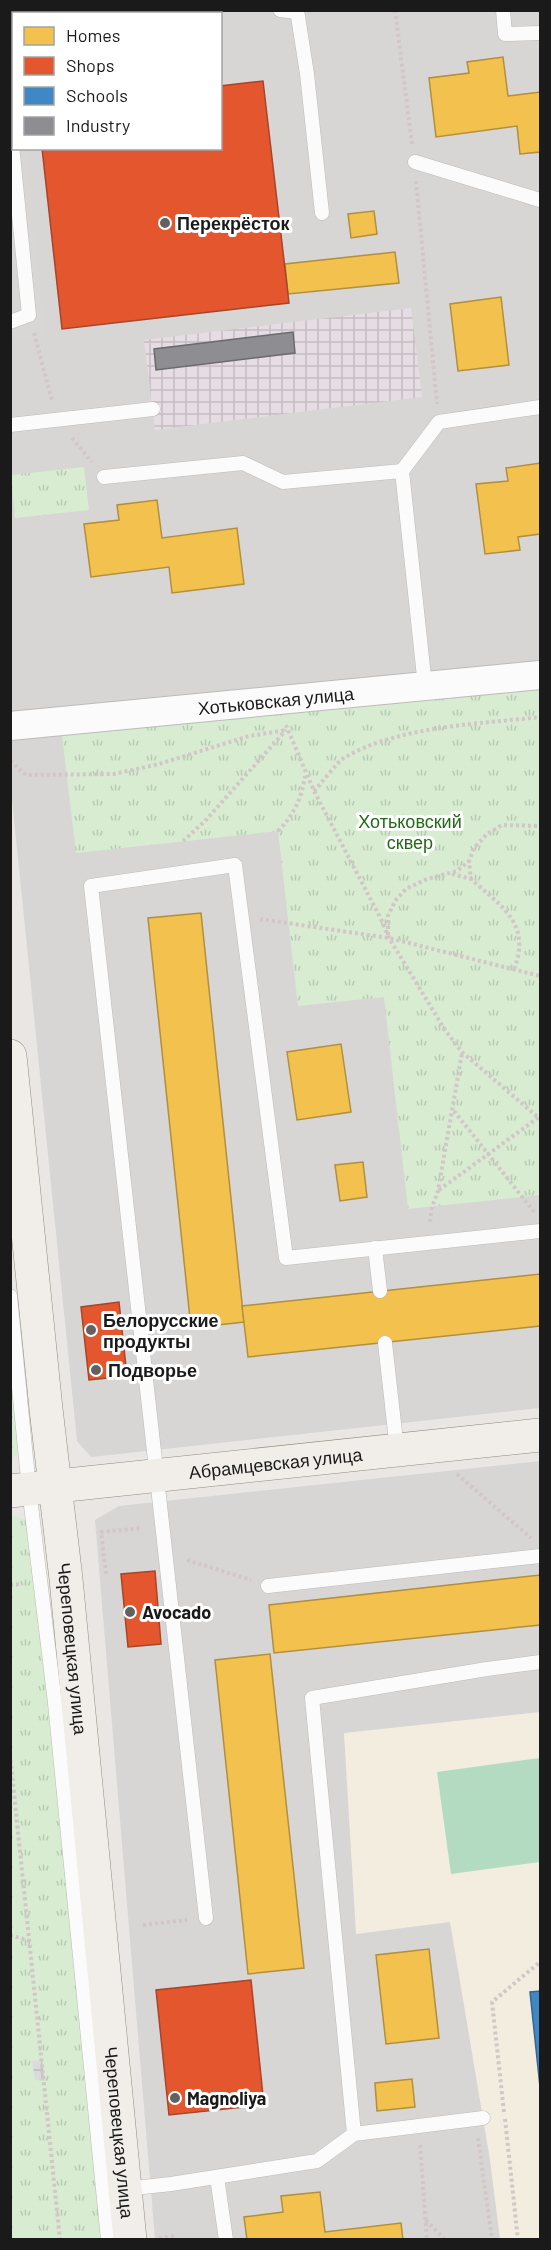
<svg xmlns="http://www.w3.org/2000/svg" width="551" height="2250" viewBox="0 0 551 2250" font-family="Barlow,sans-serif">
  <defs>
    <pattern id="industrial-grid" width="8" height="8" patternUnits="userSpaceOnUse" patternTransform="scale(1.5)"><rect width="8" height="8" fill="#e6dce3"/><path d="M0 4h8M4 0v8" fill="none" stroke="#c5bcc2"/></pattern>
    <pattern id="park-tufts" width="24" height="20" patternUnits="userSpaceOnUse" patternTransform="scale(1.5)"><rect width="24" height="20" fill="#d7ecd1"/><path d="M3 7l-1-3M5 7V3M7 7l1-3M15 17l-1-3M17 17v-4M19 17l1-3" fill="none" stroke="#b8cab3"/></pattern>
    <pattern id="plaza-grid" width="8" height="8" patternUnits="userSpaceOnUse" patternTransform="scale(1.5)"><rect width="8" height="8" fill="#dbdadd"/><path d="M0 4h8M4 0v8" fill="none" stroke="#bbbabd"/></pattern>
  </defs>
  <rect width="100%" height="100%" fill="#e9e6e3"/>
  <!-- residential -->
  <g fill="#d8d6d5" fill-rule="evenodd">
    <path d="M10 11H540V664L17 719 10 710ZM14 14H220V148H14Z"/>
    <path d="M540 686V1408L91 1457 77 1441 11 789 10 743 13 741 62 735Z"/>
    <path d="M540 1461V2239H155L95 1520 119 1506Z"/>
  </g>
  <!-- industrial -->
  <path fill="url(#industrial-grid)" d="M411 308 422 397 155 430 144 340Z"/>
  <!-- education -->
  <path fill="#f2eddf" d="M540 1712V2239H500L490 2160 450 1922 356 1934 344 1733Z"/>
  <!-- park -->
  <g fill="url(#park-tufts)">
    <path d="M84 467 89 510 15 518 11 475Z"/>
    <path d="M540 686V1195L408 1209 384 997 298 1006 278 831 76 853 62 735Z"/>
    <path d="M10 1270 26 1429 18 1454 11 1459Z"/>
    <path d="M11 1515 29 1521 107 2239 11 2240Z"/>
  </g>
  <!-- pitch -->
  <path fill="#b3dbc1" d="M540 1758V1862L451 1874 437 1772Z"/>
  <!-- parking -->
  <path fill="#d9d7d6" d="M10 107H13L14 148 25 149 45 338 11 342Z"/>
  <!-- plaza -->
  <path fill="url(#plaza-grid)" d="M42 2060 44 2079 35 2080 32 2061Z"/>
  <!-- homes -->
  <g fill="#f2c14e" stroke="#b18f3e" stroke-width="1.5">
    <path d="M503 57 508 96 540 92V152L520 154 517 126 436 137 429 78 469 73 467 62Z"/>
    <path d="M374 211 377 234 351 238 348 214Z"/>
    <path d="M395 252 399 283 288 294 285 264Z"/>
    <path d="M501 297 509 365 458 371 450 304Z"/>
    <path d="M540 463V534L518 537 520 550 485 554 476 484 508 481 506 468Z"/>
    <path d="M157 500 162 538 237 528 244 584 172 593 169 567 91 577 84 524 119 520 117 505Z"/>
    <path d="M201 913 244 1322 191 1328 148 918Z"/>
    <path d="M341 1044 351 1112 297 1120 287 1052Z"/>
    <path d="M363 1162 367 1197 340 1201 335 1165Z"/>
    <path d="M540 1274V1326L248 1357 242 1306Z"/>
    <path d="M540 1575V1625L274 1653 269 1605Z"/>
    <path d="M270 1654 304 1968 248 1974 215 1660Z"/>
    <path d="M429 1949 439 2038 386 2044 376 1955Z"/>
    <path d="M412 2079 415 2107 377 2111 375 2083Z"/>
    <path d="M320 2192 325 2232 401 2223 403 2240H247L244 2217 283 2212 281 2196Z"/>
  </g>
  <!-- shops -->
  <g fill="#e4572e" stroke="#a74528" stroke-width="1.5">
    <path d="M263 81 289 303 62 329 42 148H220V86Z"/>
    <path d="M119 1302 127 1376 89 1380 81 1307Z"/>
    <path d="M155 1571 161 1644 128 1647 121 1574Z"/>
    <path d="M251 1980 264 2105 169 2115 156 1990Z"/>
  </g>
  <!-- schools -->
  <path fill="#3f88c5" stroke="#346792" stroke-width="1.5" d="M540 1991V2087L530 1992Z"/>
  <!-- industry -->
  <path fill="#8d8d92" stroke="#6a6a6e" stroke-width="1.5" d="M293 332 295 353 156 370 154 349Z"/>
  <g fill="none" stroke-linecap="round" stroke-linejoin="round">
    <defs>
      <g id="lane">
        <path d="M280 10 297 12"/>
        <path d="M297 10 307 74 322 213"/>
        <path d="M503 10 505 34 540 33"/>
        <path d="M153 14 156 10"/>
        <path d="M10 125 29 315 10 322"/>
        <path d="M415 162 540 200"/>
        <path d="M10 425 153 409"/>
        <path d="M402 471 439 422 540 407"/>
        <path d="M104 477 243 463 283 482 402 471 425 686"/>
        <path d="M375 1248 380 1291"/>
        <path d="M10 1296 29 1489 55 1703 108 2240"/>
        <path d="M385 1343 397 1450"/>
        <path d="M268 1586 540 1556"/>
        <path d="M206 1918 91 886 235 865 286 1258 540 1231"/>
        <path d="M354 2134 483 2118"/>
        <path d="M217 2177 226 2240"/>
        <path d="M125 2189 171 2184 317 2161 354 2134 312 1698 487 1669 540 1662"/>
      </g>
      <g id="street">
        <path id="s1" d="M10 726 540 675"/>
      </g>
      <g id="secondary">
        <path id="s2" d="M10 1056 46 1409 66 1579 130 2240"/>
        <path id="s3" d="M10 1491 540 1435"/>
      </g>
    </defs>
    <!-- lane casing -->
    <use href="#lane" stroke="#bcbbb9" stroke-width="15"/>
    <!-- street casing -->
    <use href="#street" stroke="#bcbbb9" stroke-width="30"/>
    <!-- secondary casing -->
    <use href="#secondary" stroke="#908d7e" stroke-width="34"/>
    <!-- path -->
    <g stroke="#d3c6c7" stroke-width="4" stroke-dasharray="3 3" stroke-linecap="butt">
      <path d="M395 10 412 144"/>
      <path d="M416 181 437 404"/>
      <path d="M34 333 52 401"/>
      <path d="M72 438 92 462"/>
      <path d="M286 725 314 791 381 919 389 938 445 1030 462 1052 540 1119"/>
      <path d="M10 761 26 775 114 774 159 764 249 736 287 730"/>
      <path d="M314 791C322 783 336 763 344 758 397 726 480 724 540 717"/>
      <path d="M278 831C294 815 302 797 305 776"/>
      <path d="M183 841 205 821 286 730"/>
      <path d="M452 874 471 879"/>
      <path d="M260 919 389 938 540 976"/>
      <path d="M388 935V916L395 901 406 889 427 879 457 871 469 861"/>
      <path d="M514 969C532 924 501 906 471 879L469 861 474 848 487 834 502 825 540 826"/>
      <path d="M454 1111 535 1213"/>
      <path d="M439 1190 539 1117"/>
      <path d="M430 1222 432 1207 438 1191 462 1053"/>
      <path d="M457 1474 531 1538"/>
      <path d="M187 1560 251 1580"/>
      <path d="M106 1574 101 1532 142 1528"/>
      <path d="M10 1585 22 1584"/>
      <path d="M10 1754 60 2240"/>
      <path d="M143 1925 187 1920"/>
      <path d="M10 1935 30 1941"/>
      <path d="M504 2112 492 2002 540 1962"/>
      <path d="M505 2119 518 2240"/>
      <path d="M478 2138 492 2240"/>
      <path d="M420 2145 427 2240"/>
      <path d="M426 2220 445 2240"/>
      <path d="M159 2238 176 2236"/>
    </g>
    <!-- lane -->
    <use href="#lane" stroke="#fcfbfb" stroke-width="14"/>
    <!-- street -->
    <use href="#street" stroke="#fcfbfb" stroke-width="28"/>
    <!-- secondary -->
    <use href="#secondary" stroke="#f1eee9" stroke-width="33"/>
  </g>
  <!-- markers -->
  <g fill="#626160" stroke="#fff" stroke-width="2">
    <circle cx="165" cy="223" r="6"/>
    <circle cx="91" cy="1330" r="6"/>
    <circle cx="96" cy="1370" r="6"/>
    <circle cx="130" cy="1612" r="6"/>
    <circle cx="175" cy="2098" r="6"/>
  </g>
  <g text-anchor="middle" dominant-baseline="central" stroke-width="6" stroke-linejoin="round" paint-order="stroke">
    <!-- poi labels -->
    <g font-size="18" font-weight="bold" fill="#1a1a1a" stroke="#fff" text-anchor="start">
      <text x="177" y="223">Перекрёсток</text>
      <text x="103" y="1320">Белорусские<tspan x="103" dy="21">продукты</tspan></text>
      <text x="108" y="1370">Подворье</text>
      <text x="142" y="1612">Avocado</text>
      <text x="187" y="2098">Magnoliya</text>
    </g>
    <!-- street labels -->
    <g font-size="18" fill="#1a1a1a" stroke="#fff">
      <text stroke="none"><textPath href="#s1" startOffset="267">Хотьковская улица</textPath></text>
      <text stroke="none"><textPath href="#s3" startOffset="267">Абрамцевская улица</textPath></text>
      <text stroke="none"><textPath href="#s2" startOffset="596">Череповецкая улица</textPath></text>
      <text stroke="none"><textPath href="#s2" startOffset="1082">Череповецкая улица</textPath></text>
    </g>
    <!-- park labels -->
    <g font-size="18" fill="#226a17" stroke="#fff">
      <text x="410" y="821">Хотьковский<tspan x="410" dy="21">сквер</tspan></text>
    </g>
  </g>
  <!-- border -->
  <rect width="551" height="2250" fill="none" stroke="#1a1a1a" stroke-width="24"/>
  <!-- legend -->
  <rect x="12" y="12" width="210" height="138" fill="#ffffff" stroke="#a3a3a3" stroke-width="1.5"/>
  <rect x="24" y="27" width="30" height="18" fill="#f2c14e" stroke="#a3a3a3" stroke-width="1.5"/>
  <text x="66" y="42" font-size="18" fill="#1a1a1a">Homes</text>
  <rect x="24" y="57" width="30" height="18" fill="#e4572e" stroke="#a3a3a3" stroke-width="1.5"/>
  <text x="66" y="72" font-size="18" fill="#1a1a1a">Shops</text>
  <rect x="24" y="87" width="30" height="18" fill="#3f88c5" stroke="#a3a3a3" stroke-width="1.5"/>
  <text x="66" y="102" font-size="18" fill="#1a1a1a">Schools</text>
  <rect x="24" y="117" width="30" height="18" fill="#8d8d92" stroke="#a3a3a3" stroke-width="1.5"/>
  <text x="66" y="132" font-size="18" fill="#1a1a1a">Industry</text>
</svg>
